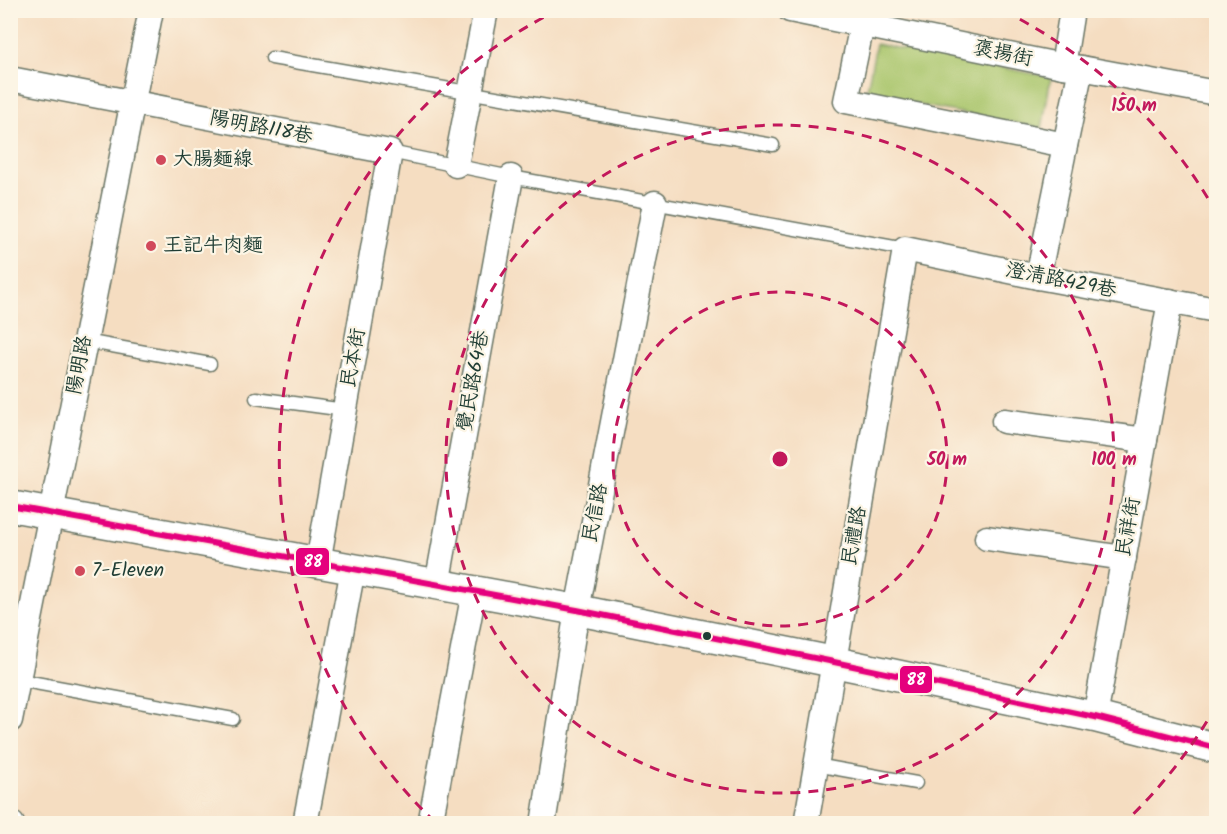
<svg xmlns="http://www.w3.org/2000/svg" width="1227" height="834" viewBox="0 0 1227 834" font-family="Kalam,'LXGW WenKai TC',sans-serif">
  <rect width="100%" height="100%" fill="#fcf5e5"/>
  <filter id="ink" filterUnits="userSpaceOnUse"><feTurbulence type="fractalNoise" baseFrequency=".0167" numOctaves="2"/><feDisplacementMap in="SourceGraphic" scale="12" xChannelSelector="R" yChannelSelector="G"/><feConvolveMatrix kernelMatrix="1 2 1 2 8 2 1 2 1" color-interpolation-filters="sRGB"/></filter>
  <filter id="wash" filterUnits="userSpaceOnUse"><feTurbulence type="fractalNoise" baseFrequency=".008" numOctaves="4" result="noise"/><feDisplacementMap in="SourceGraphic" scale="24" xChannelSelector="R" yChannelSelector="G"/><feGaussianBlur stdDeviation="1.35" result="paint"/><feColorMatrix in="noise" values="0 0 0 0 0 0 0 0 0 0 0 0 0 0 0 0 0 1.4 0 .05"/><feComposite in="paint" operator="in"/></filter>
  <g filter="url(#wash)">
    <rect width="100%" height="100%" fill="#f5ddc1"/>
    <!-- green -->
    <path fill="#aac66d" stroke="#648250" stroke-width="1.5" d="M876 44 1051 77 1042 128 866 95Z"/>
  </g>
  <g filter="url(#ink)">
    <g fill="none" stroke-linecap="round" stroke-linejoin="round">
      <defs>
        <g id="service">
          <path d="M272 58 773 145"/>
          <path d="M390 152 511 177 905 249"/>
          <path d="M85 341 210 364"/>
          <path d="M256 398 345 410"/>
          <path d="M19 680 233 719"/>
          <path d="M816 765 916 783"/>
        </g>
        <g id="minor">
          <path d="M790 10 1063 66 1081 68 1216 93"/>
          <path d="M862 25 846 101 1065 145"/>
          <path d="M1063 66 1072 10"/>
          <path d="M10 79 390 152 318 563"/>
          <path d="M456 165 486 10"/>
          <path d="M1038 277 1081 68"/>
          <path d="M1004 421 1145 440"/>
          <path d="M987 538 1124 558"/>
          <path d="M437 585 511 177"/>
          <path d="M1095 717 1170 301"/>
          <path d="M10 720 151 10"/>
          <path d="M10 823 12 824"/>
          <path d="M305 824 353 569"/>
          <path d="M430 824 474 592"/>
          <path d="M543 824 577 610 655 203"/>
          <path d="M806 824 905 249 1038 277 1216 310"/>
        </g>
        <path id="tertiary" d="M10 506 577 610 834 662 1095 717 1216 748"/>
      </defs>
      <!-- service casing -->
      <use href="#service" stroke="#6a7565" stroke-width="15"/>
      <!-- minor casing -->
      <use href="#minor" stroke="#6a7565" stroke-width="27"/>
      <!-- tertiary casing -->
      <use href="#tertiary" stroke="#6a7565" stroke-width="33"/>
      <!-- service -->
      <use href="#service" stroke="#fff" stroke-width="12"/>
      <!-- minor -->
      <use href="#minor" stroke="#fff" stroke-width="24"/>
      <!-- tertiary -->
      <use href="#tertiary" stroke="#fff" stroke-width="30"/>
      <defs>
        <path id="bus-1" d="M10 506 577 610 834 662 1095 717 1216 748"/>
      </defs>
      <!-- bus-1 casing -->
      <use href="#bus-1" stroke="#fcf5e5" stroke-width="10"/>
      <!-- bus-1 -->
      <use href="#bus-1" stroke="#e5007d" stroke-width="6"/>
    </g>
  </g>
  <!-- distance rings -->
  <g fill="none" stroke="#c2185b" stroke-width="3" stroke-dasharray="10 8">
    <circle cx="780" cy="459" r="167"/>
    <circle cx="780" cy="459" r="334"/>
    <path d="M1216 706A501 501 0 0 1 1125 822M435 822A501 501 0 0 1 556 11M1004 11A501 501 0 0 1 1216 212"/>
  </g>
  <!-- markers -->
  <g fill="#d1495b" stroke="#fcf5e5" stroke-width="2">
    <circle cx="161" cy="160" r="6"/>
    <circle cx="151" cy="246" r="6"/>
    <circle cx="80" cy="571" r="6"/>
  </g>
  <circle fill="#1f3d34" stroke="#fcf5e5" stroke-width="2" cx="707" cy="636" r="5"/>
  <g text-anchor="middle" dominant-baseline="central" stroke-width="4.5" stroke-linejoin="round" paint-order="stroke">
    <!-- street labels -->
    <g font-size="20" fill="#1f3d34" stroke="#fcf5e5">
      <text transform="translate(1003 54) rotate(12)">褒揚街</text>
      <text transform="translate(261 128) rotate(11)">陽明路118巷</text>
      <text transform="translate(1061 281) rotate(11)">澄清路429巷</text>
      <text transform="translate(354 358) rotate(-80)">民本街</text>
      <text transform="translate(80 365) rotate(-79)">陽明路</text>
      <text transform="translate(474 381) rotate(-80)">覺民路64巷</text>
      <text transform="translate(596 513) rotate(-79)">民信路</text>
      <text transform="translate(1129 527) rotate(-80)">民祥街</text>
      <text transform="translate(855 536) rotate(-80)">民禮路</text>
    </g>
    <!-- poi labels -->
    <g font-size="20" fill="#1f3d34" stroke="#fcf5e5" text-anchor="start">
      <text x="173" y="160">大腸麵線</text>
      <text x="163" y="246">王記牛肉麵</text>
      <text x="92" y="571">7-Eleven</text>
    </g>
  </g>
  <circle cx="780" cy="459" r="9" fill="#c2185b" stroke="#fcf5e5" stroke-width="3"/>
  <g font-size="18" text-anchor="middle" font-weight="bold" fill="#c2185b" stroke="#fcf5e5" stroke-width="4.5" stroke-linejoin="round" paint-order="stroke">
    <text x="1134" y="111">150 m</text>
    <text x="947" y="465">50 m</text>
    <text x="1114" y="465">100 m</text>
  </g>
  <g stroke="#fcf5e5" stroke-width="2">
    <rect x="295" y="547" width="35" height="29" rx="6" fill="#e5007d"/>
    <rect x="899" y="665" width="34" height="29" rx="6" fill="#e5007d"/>
  </g>
  <g font-size="16" text-anchor="middle" font-weight="bold" fill="#fff">
    <text x="313" y="567">88</text>
    <text x="916" y="685">88</text>
  </g>
  <!-- margin -->
  <rect width="1227" height="834" fill="none" stroke="#fcf5e5" stroke-width="36"/>
</svg>
